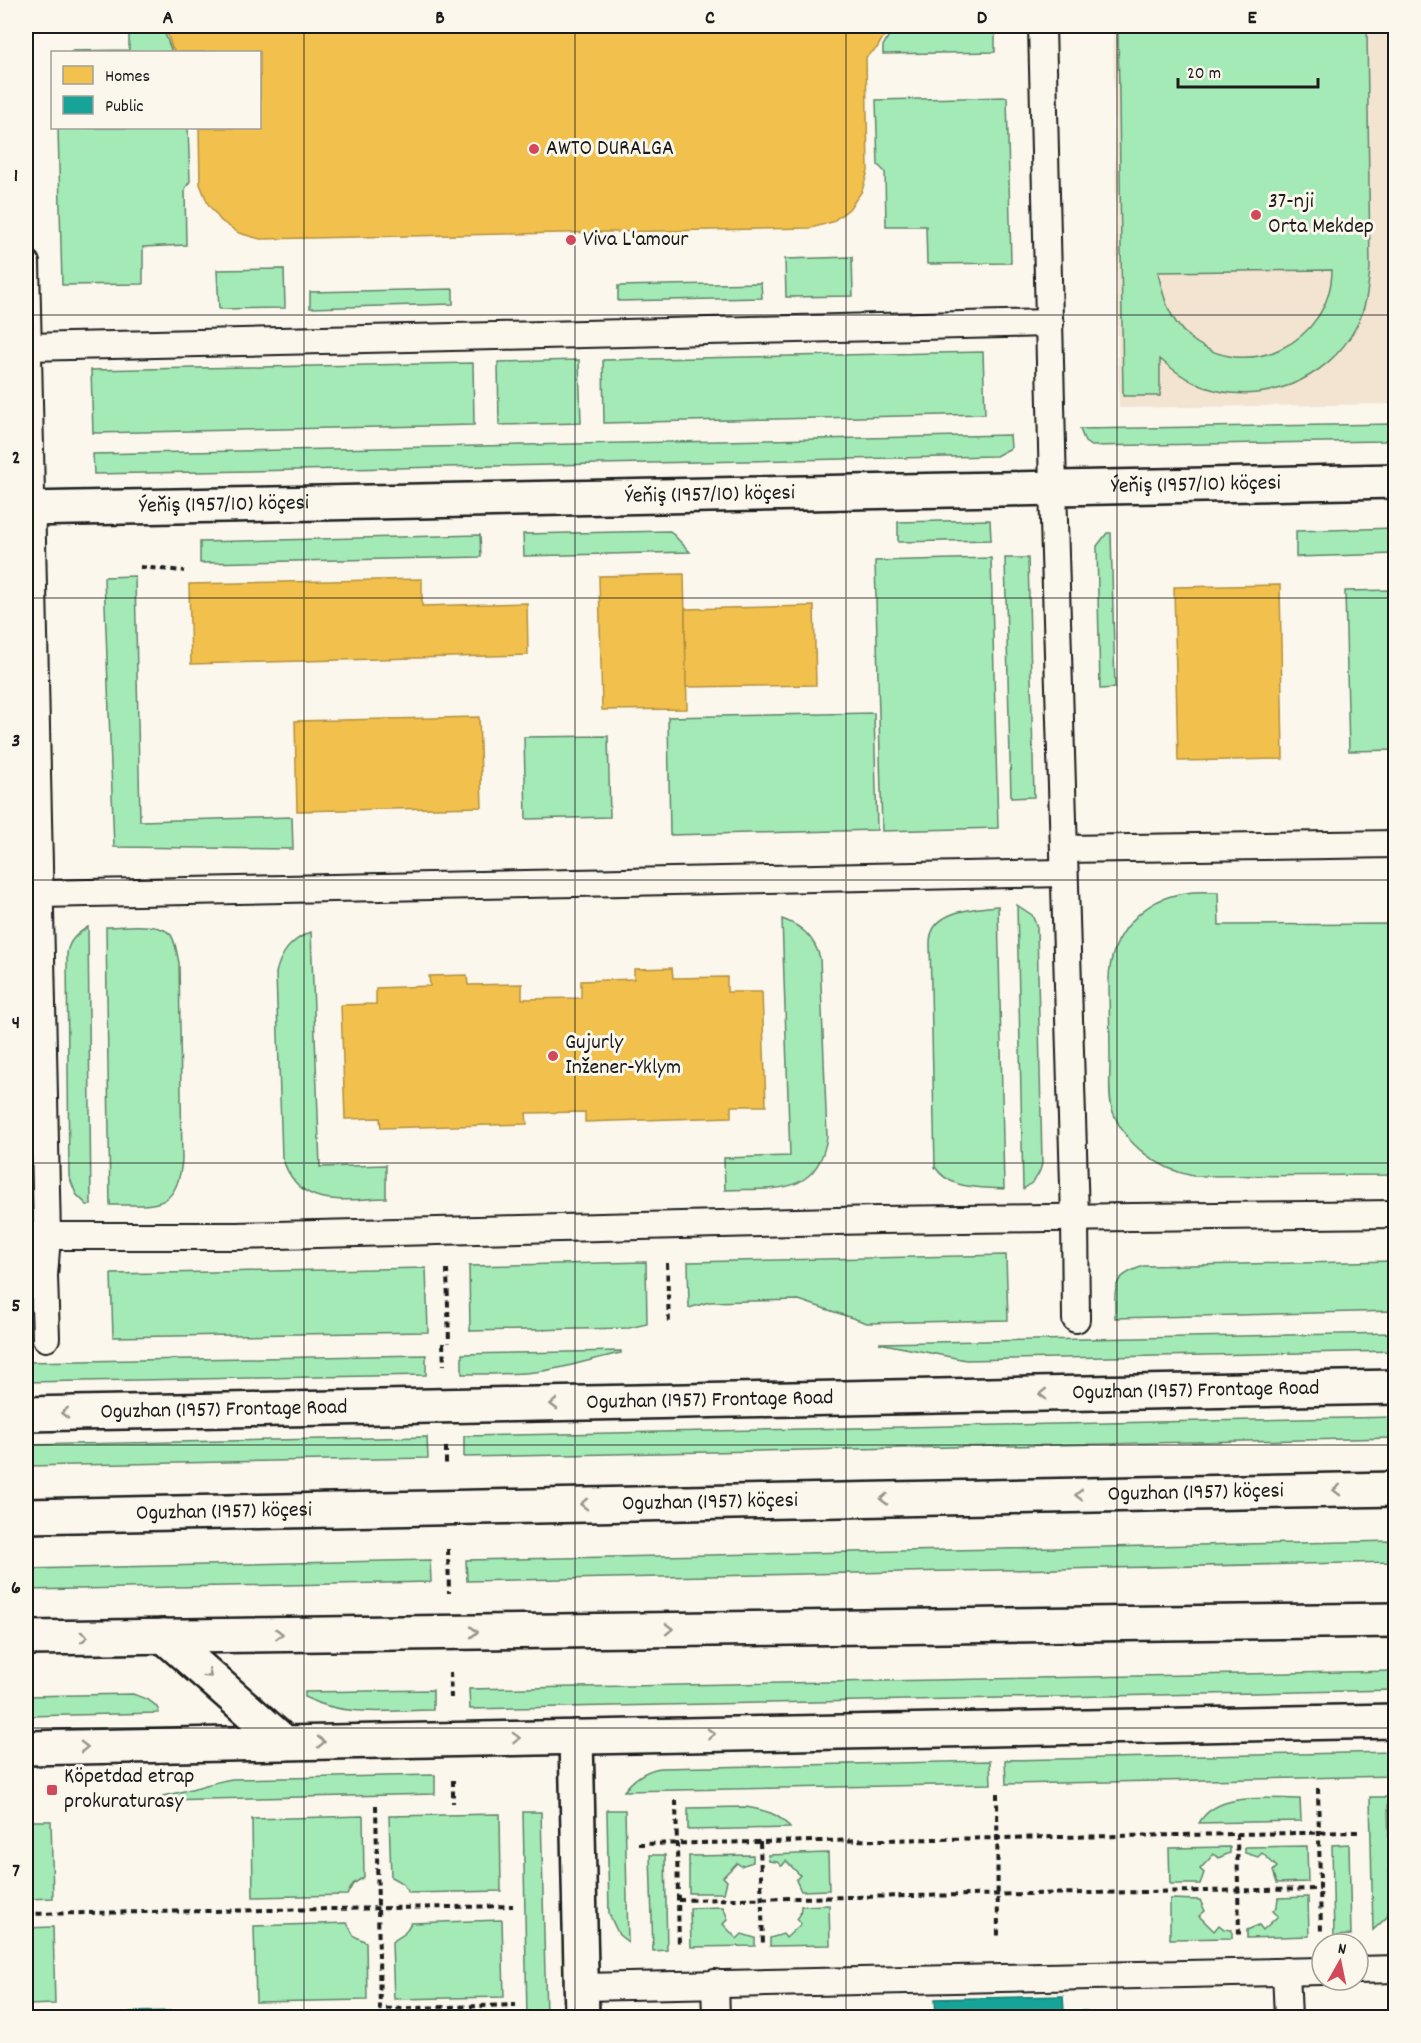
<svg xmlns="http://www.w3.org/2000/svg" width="1421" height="2043" viewBox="0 0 1421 2043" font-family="Dekko,sans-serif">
  <rect width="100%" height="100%" fill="#fbf7ec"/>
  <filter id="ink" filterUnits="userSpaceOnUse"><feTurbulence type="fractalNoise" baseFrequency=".0167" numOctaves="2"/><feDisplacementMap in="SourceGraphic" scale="12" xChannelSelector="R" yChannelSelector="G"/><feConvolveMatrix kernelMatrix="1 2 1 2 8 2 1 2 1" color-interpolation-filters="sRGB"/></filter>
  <g filter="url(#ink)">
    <!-- built -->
    <path fill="#f2e4d0" d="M1113 26H1395V404L1119 408Z"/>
    <!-- green -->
    <g fill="#a4eab6" stroke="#608369" stroke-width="1.5" fill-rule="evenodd">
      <path d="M129 26H162L172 52H71V51L129 50Z"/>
      <path d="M894 26H934L935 30 995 29V52L883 54V46Z"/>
      <path d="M1118 26H1367L1370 269C1368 289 1366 309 1356 327 1328 381 1259 408 1202 386 1186 380 1173 370 1160 359V396H1123ZM1332 270C1331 342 1246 385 1189 337 1169 320 1163 296 1158 272Z"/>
      <path d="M1007 97 1011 263 927 264 926 226H886L885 172 878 165 876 100Z"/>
      <path d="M58 128H188L190 181 185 189 186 245 143 247V284L62 285Z"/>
      <path d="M852 257 853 296 786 297 785 259Z"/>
      <path d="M284 269 285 308 219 309 217 270Z"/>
      <path d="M761 283 762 298 618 301V286Z"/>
      <path d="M453 289V304L310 308V292Z"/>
      <path d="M983 352 985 414 604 423 603 360Z"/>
      <path d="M579 360 581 423 499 425 498 362Z"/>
      <path d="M473 363 474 425 93 433 91 370Z"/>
      <path d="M1396 424 1391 437 1384 441 1091 446 1085 442 1080 429Z"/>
      <path d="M1010 435 1011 448 996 456 94 474 93 454Z"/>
      <path d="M990 520 991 540 898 542V522Z"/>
      <path d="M1395 528V554L1296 557V531Z"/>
      <path d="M670 531 690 552 524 556 523 534Z"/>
      <path d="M1107 533H1111L1115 688 1100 689 1097 546Z"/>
      <path d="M480 535 481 557 200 563V542Z"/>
      <path d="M991 558 998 828 882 831 875 561Z"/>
      <path d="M1005 558H1028L1034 797 1011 798Z"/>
      <path d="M135 576 140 821 292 817 293 849 114 847 104 577Z"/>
      <path d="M1395 590V750L1349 751 1345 591Z"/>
      <path d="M874 713 877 830 670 835 668 717Z"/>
      <path d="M608 736 610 817 526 819 524 737Z"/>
      <path d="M1218 892 1219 925 1395 924V1175L1193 1176C1159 1169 1126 1146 1113 1112 1108 1097 1110 1078 1110 1062 1110 1034 1109 1007 1109 979 1110 936 1142 898 1186 893 1196 891 1208 892 1218 892Z"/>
      <path d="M1017 905 1032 915 1037 927 1042 1163C1040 1175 1034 1183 1023 1189Z"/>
      <path d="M998 906 1004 1189C979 1187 950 1190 935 1167L930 943C930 910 973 909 998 906Z"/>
      <path d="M782 919C802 926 814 937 820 958L827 1137C818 1197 773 1188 725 1190L724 1158 790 1156Z"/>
      <path d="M88 927 91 1205H87L76 1194 69 1176 67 953C69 940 77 934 88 927Z"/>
      <path d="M106 927C122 927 161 921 171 935 176 943 177 954 179 963L182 1160C177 1213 153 1204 110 1205Z"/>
      <path d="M311 932 320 1167 386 1165V1198C342 1199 299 1211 282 1157L276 973C281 952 291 940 311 932Z"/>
      <path d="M1006 1255 1008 1320 867 1323 799 1300 709 1302 689 1308 688 1262Z"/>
      <path d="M1395 1261V1311L1115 1318C1115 1287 1111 1276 1144 1266Z"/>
      <path d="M646 1262 647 1324 629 1328 470 1331 469 1266Z"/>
      <path d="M426 1268 428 1332 113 1337 111 1274Z"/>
      <path d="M1395 1333V1351L966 1360 879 1343Z"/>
      <path d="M621 1351V1353C595 1358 569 1367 543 1371 517 1375 489 1374 462 1374V1354Z"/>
      <path d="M426 1355V1375L26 1382V1362Z"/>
      <path d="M1396 1417 1395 1438 464 1457V1436Z"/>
      <path d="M427 1437 428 1458 26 1466V1445Z"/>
      <path d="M1395 1541V1562L467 1581 466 1560Z"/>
      <path d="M430 1560 431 1582 26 1590V1569Z"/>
      <path d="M1396 1671 1395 1690 470 1709 469 1689Z"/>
      <path d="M433 1690V1710C391 1710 343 1718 305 1697V1692Z"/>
      <path d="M133 1694C143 1698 158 1702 159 1713L26 1716V1696Z"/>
      <path d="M1395 1752V1776L1006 1784 1005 1760Z"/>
      <path d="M990 1761 991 1784 624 1791C634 1778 645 1770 661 1768Z"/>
      <path d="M435 1775V1794L162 1800V1796C186 1792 208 1783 232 1779Z"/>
      <path d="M1370 1797H1388L1390 1904 1387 1917 1373 1930Z"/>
      <path d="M1300 1799 1301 1821 1199 1823C1217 1791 1269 1799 1300 1799Z"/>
      <path d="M746 1807C764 1810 779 1813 790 1828L688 1830V1808Z"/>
      <path d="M607 1810H625L628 1942 619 1935 609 1914Z"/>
      <path d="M523 1812H541L546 2017H527Z"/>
      <path d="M500 1814 501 1891 409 1893 402 1883 391 1877 389 1816Z"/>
      <path d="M363 1816 364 1877 353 1884 347 1895 253 1897 252 1819Z"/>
      <path d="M26 1821H51L53 1898 26 1899Z"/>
      <path d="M1349 1844 1351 1935 1334 1936 1332 1845Z"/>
      <path d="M1307 1846 1308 1882 1277 1883 1273 1871 1277 1867 1262 1853 1258 1857 1245 1853V1847Z"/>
      <path d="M1230 1847V1853L1218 1858 1214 1854 1200 1869 1204 1873 1200 1884H1170L1169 1848Z"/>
      <path d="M828 1853 829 1890 801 1891 796 1880 800 1875 786 1861 782 1866 777 1862 769 1861 768 1855Z"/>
      <path d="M650 1855H665L667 1950 653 1951Z"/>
      <path d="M753 1855V1862L741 1866 737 1863 723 1877 727 1881 724 1893H689V1856Z"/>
      <path d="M1308 1897 1309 1936 1247 1938V1930L1259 1925 1263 1930 1278 1916 1273 1911 1277 1906 1278 1898Z"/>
      <path d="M1170 1899 1200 1900 1205 1911 1199 1916 1214 1931 1219 1925 1224 1929 1232 1930V1938L1170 1939Z"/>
      <path d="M829 1905 830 1945 770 1946V1938L783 1934 786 1938 801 1924 797 1919 800 1915 801 1906Z"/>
      <path d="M723 1907 728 1919 723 1924 737 1939 742 1934 755 1938V1946L691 1947 690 1908Z"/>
      <path d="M502 1920 504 1997 394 1999 392 1942 404 1934 411 1923Z"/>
      <path d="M347 1923 354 1936 366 1942 367 2000 256 2002 254 1926Z"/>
      <path d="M53 1927 55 2004 26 2005V1928Z"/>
    </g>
    <!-- homes -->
    <g fill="#f2c14e" stroke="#b2903f" stroke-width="1.5">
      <path d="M165 26H890L877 48 866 57 868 171 862 191 849 209 832 222 811 228 260 239 239 233 221 221 208 204 200 184 199 128H260V52H176L172 48Z"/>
      <path d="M684 574 687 709 602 710 599 576Z"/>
      <path d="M422 579V606L527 603 528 655 191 664 189 584Z"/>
      <path d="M1280 585 1283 759 1178 761 1174 587Z"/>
      <path d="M814 606 816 685 686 687 685 609Z"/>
      <path d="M479 717 482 807 297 811 295 721Z"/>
      <path d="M672 968 673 978 727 977V992H762L766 1106H731V1117L585 1122V1112L526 1113 527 1124 381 1128 380 1118 345 1119 341 1005 376 1004V988L430 986 429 976 467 975 468 985 522 984V999L581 998V981L634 979V969Z"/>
    </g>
    <!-- public -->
    <g fill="#17a398" stroke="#187a73" stroke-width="1.5">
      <path d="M1063 1996 1064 2012 1086 2011V2018H914V2016L936 2015 935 1999Z"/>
      <path d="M175 2011V2018H130V2012Z"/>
    </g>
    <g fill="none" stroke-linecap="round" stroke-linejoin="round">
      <defs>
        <g id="lane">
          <path d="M1042 26 1053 488 1075 1217 1076 1319"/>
          <path d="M26 263 47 1236 44 1276 46 1338"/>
          <path d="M27 347 1050 323"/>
          <path d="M1064 849 1396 844"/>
          <path d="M39 894 1064 873"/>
          <path d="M26 1236H237L878 1220 1396 1214"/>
          <path d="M1358 1970 1396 1969"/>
          <path d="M1286 1971 1288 2018"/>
          <path d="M715 1983 716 2018"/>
          <path d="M582 1987 1322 1971"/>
        </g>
        <g id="street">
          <path id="s1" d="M26 509 1396 481"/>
          <path id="s2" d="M26 1414 1396 1387"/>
          <path d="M576 1737 582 2018"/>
          <path d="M26 1748 1396 1721"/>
        </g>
        <g id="secondary">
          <path id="s3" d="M26 1516 1396 1489"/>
          <path d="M164 1636 285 1743"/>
          <path d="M26 1638 1396 1620"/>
        </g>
      </defs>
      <!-- lane casing -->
      <use href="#lane" stroke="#1c1c1c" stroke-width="30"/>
      <!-- street casing -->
      <use href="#street" stroke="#1c1c1c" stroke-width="38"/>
      <!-- secondary casing -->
      <use href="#secondary" stroke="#1c1c1c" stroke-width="38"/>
      <!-- path -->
      <g stroke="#1c1c1c" stroke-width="4" stroke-dasharray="6 4.5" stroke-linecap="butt">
        <path d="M140 567 184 571"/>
        <path d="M667 1263 669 1326"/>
        <path d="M447 1269 449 1343"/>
        <path d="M443 1343 444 1365"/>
        <path d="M446 1447V1467"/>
        <path d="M448 1549 449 1593"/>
        <path d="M450 1672 451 1698"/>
        <path d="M453 1780V1803"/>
        <path d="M1318 1788 1321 1934"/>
        <path d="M997 1793 998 1940"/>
        <path d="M676 1800 679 1947"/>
        <path d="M376 1805 380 2009 516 2005"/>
        <path d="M1237 1834 1239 1936"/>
        <path d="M760 1842 763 1945"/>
        <path d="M638 1844 1359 1832"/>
        <path d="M678 1900 1320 1889"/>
        <path d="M26 1914 513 1906"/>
      </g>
      <!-- lane -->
      <use href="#lane" stroke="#fbf7ec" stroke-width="26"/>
      <!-- street -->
      <use href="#street" stroke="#fbf7ec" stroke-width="33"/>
      <!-- secondary -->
      <use href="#secondary" stroke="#fbf7ec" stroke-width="33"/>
    </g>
    <!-- one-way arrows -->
    <defs><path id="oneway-chevron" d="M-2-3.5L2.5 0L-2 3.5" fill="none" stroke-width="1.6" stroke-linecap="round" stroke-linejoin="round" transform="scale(1.5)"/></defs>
    <g stroke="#97948e">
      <use href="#oneway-chevron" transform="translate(1043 1394) rotate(179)"/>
      <use href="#oneway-chevron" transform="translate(554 1404) rotate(179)"/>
      <use href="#oneway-chevron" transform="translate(65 1413) rotate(179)"/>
      <use href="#oneway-chevron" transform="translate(1337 1490) rotate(179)"/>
      <use href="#oneway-chevron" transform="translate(1079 1495) rotate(179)"/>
      <use href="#oneway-chevron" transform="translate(884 1499) rotate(179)"/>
      <use href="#oneway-chevron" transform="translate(584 1504) rotate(179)"/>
      <use href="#oneway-chevron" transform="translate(669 1629) rotate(-1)"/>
      <use href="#oneway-chevron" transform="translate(474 1632) rotate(-1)"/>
      <use href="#oneway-chevron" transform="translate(279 1634) rotate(-1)"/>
      <use href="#oneway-chevron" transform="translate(84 1637) rotate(-1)"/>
      <use href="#oneway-chevron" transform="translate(208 1674) rotate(42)"/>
      <use href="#oneway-chevron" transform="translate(711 1734) rotate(-1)"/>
      <use href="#oneway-chevron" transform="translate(516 1738) rotate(-2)"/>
      <use href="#oneway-chevron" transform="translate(321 1742) rotate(-1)"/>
      <use href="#oneway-chevron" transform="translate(84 1747) rotate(-1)"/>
    </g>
  </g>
  <!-- grid -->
  <path fill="none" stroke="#1c1c1c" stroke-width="1.5" stroke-opacity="0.55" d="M304 26V2018M575 26V2018M846 26V2018M1117 26V2018M26 315H1396M26 598H1396M26 880H1396M26 1163H1396M26 1445H1396M26 1728H1396"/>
  <!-- markers -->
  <g fill="#d1495b" stroke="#fbf7ec" stroke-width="2">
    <circle cx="534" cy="149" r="6"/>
    <circle cx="1256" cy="215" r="6"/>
    <circle cx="571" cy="240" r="6"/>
    <circle cx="553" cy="1056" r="6"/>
    <rect x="46" y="1784" width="12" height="12" rx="3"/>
  </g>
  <g text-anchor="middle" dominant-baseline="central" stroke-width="6" stroke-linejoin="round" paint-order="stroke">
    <!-- poi labels -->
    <g font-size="22" fill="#1c1c1c" stroke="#fbf7ec" text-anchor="start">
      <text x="546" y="149">AWTO DURALGA</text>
      <text x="1268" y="202">37-nji<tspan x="1268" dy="25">Orta Mekdep</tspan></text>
      <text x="583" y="240">Viva L'amour</text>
      <text x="565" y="1043">Gujurly<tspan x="565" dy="25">Inžener-Yklym</tspan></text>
      <text x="64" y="1777">Köpetdad etrap<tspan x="64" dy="25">prokuraturasy</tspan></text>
    </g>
    <!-- street labels -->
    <g font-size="22" fill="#1c1c1c" stroke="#fbf7ec">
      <text stroke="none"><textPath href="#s1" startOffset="1170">Ýeňiş (1957/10) köçesi</textPath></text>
      <text stroke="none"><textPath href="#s1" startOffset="684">Ýeňiş (1957/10) köçesi</textPath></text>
      <text stroke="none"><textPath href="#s1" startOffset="198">Ýeňiş (1957/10) köçesi</textPath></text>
      <text stroke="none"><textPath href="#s2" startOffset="1170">Oguzhan (1957) Frontage Road</textPath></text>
      <text stroke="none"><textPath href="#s2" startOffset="684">Oguzhan (1957) Frontage Road</textPath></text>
      <text stroke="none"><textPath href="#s2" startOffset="198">Oguzhan (1957) Frontage Road</textPath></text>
      <text stroke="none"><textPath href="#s3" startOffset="1170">Oguzhan (1957) köçesi</textPath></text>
      <text stroke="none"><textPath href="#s3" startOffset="684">Oguzhan (1957) köçesi</textPath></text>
      <text stroke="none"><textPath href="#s3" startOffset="198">Oguzhan (1957) köçesi</textPath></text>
    </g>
  </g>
  <!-- margin -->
  <rect width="1421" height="2043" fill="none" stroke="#fbf7ec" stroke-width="66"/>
  <!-- legend -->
  <rect x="51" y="51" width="210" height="78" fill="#fbf7ec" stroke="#a29f99" stroke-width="1.5"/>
  <rect x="63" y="66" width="30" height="18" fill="#f2c14e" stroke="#a29f99" stroke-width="1.5"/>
  <text x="105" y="81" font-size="18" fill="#1c1c1c">Homes</text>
  <rect x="63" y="96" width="30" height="18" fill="#17a398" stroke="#a29f99" stroke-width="1.5"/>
  <text x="105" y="111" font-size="18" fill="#1c1c1c">Public</text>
  <!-- north arrow -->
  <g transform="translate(1340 1962) rotate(9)"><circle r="28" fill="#fbf7ec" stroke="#a29f99" stroke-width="1.5"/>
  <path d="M0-4.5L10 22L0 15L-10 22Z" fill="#d1495b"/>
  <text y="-9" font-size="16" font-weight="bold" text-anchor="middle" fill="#1c1c1c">N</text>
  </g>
  <!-- scale -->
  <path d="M1178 78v9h140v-9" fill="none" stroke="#1c1c1c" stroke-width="3"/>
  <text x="1187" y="78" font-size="18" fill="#1c1c1c" stroke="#fbf7ec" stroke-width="4.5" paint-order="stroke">20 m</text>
  <rect x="33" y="33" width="1355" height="1977" fill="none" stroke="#1c1c1c" stroke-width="2"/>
  <g font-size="20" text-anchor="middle" font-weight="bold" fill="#1c1c1c">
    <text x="168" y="23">A</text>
    <text x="440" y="23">B</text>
    <text x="710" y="23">C</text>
    <text x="982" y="23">D</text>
    <text x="1252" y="23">E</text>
    <text x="16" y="181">1</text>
    <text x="16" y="463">2</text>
    <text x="16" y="746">3</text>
    <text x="16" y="1028">4</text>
    <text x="16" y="1311">5</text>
    <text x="16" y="1593">6</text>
    <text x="16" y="1876">7</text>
  </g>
</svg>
